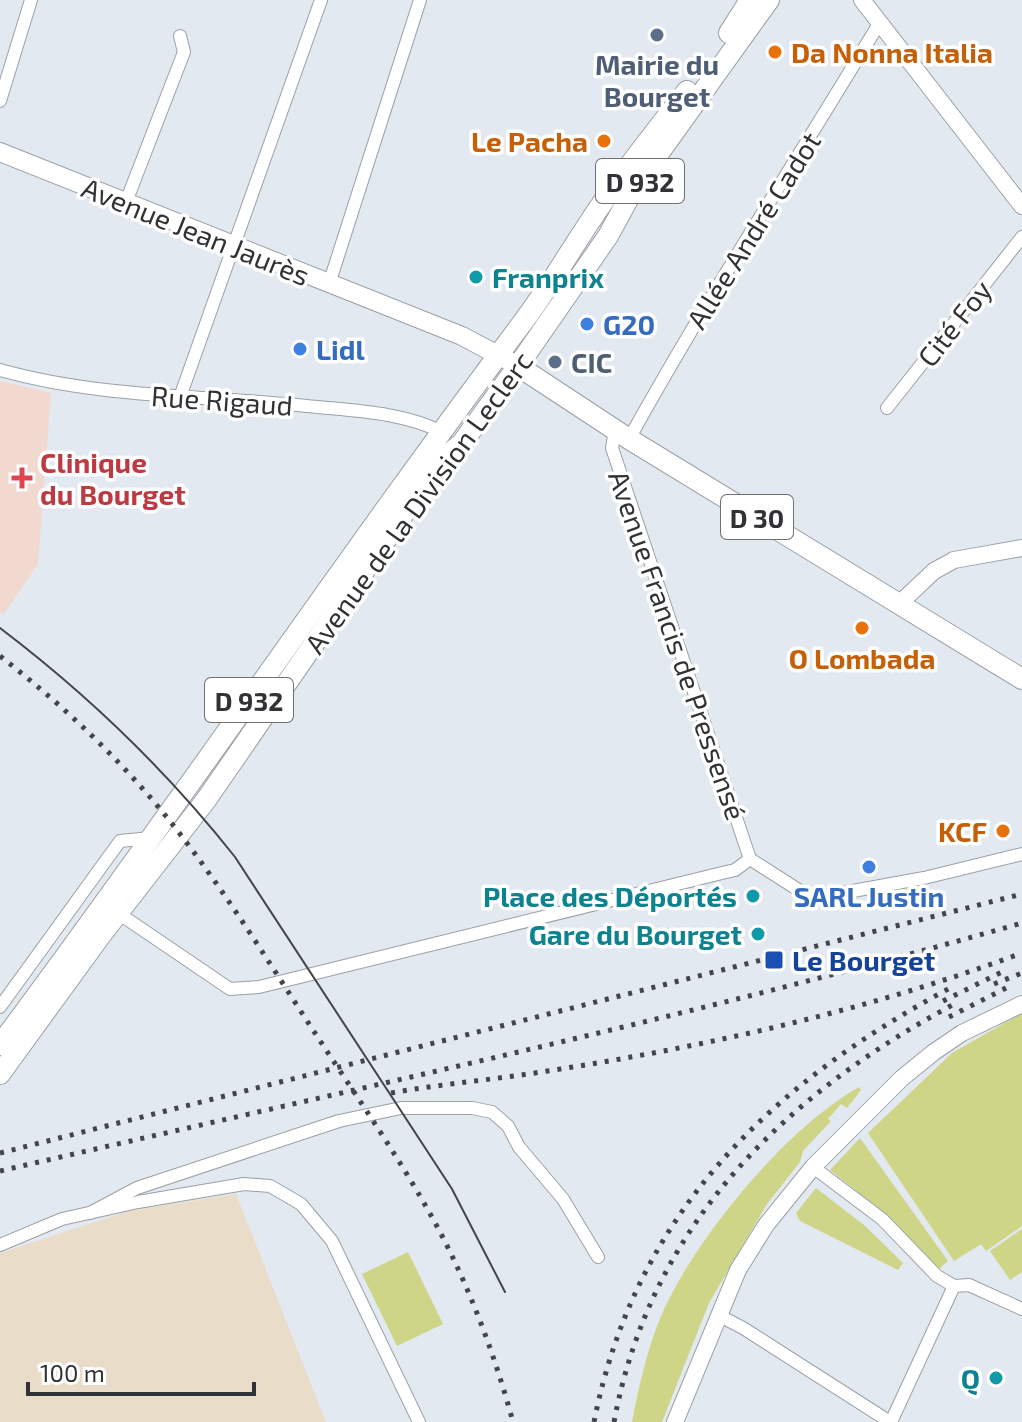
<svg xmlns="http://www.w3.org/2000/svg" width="1022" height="1422" viewBox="0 0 1022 1422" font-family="'Exo 2',sans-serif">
  <rect width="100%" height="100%" fill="#e3e9f0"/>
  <!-- industrial -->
  <path fill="#e9ddc9" d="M236 1194 326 1422H0V1253L129 1211Z"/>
  <!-- medical -->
  <path fill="#f1d9d0" d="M0 381 51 393 38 564 3 615 0 612Z"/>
  <!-- green -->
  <g fill="#cfd586">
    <path d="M1022 1013V1226L986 1251 981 1244 954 1261 868 1133 952 1053Z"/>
    <path d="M859 1087 861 1090 847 1108 841 1104 828 1119 831 1121 803 1151 800 1162 767 1204 709 1303 662 1422H632C639 1386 647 1350 661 1316 695 1238 785 1129 859 1087Z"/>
    <path d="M860 1138 948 1261 939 1269 882 1211 830 1170Z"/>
    <path d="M816 1188 864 1225 903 1263 898 1270 800 1221 796 1213Z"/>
    <path d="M1022 1229V1272L1010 1280 990 1251Z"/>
    <path d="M408 1252 443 1324 397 1346 362 1274Z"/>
  </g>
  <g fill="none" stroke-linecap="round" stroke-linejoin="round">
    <defs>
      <g id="minor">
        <path d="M0 101 31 0"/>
        <path d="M126 202 184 52 180 36"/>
        <path d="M329 284 420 0"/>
        <path d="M0 370C103 399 211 395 317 407 359 411 404 413 442 432"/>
        <path d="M180 397 321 0"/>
        <path d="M887 408 1022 237"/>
        <path d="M615 430 612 448 750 859"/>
        <path d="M629 439C708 297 796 161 880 22"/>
        <path d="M750 859 808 896 820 897 924 878 1022 854"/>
        <path d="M118 913 230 989 259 987 722 873 735 870 750 859"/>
        <path d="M0 1007 120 841 151 838"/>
        <path d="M813 1167 882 1219 937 1276 954 1286 969 1285 1022 1309"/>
        <path d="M90 1213 137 1188 339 1121 401 1108H472L492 1112 508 1126 519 1147 563 1199 598 1257"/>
        <path d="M0 1245 62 1219 138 1202 244 1184 270 1186 301 1204 332 1241 419 1422"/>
        <path d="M720 1316 743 1328 890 1422"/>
        <path d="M891 1422 954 1286"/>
      </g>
      <g id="tertiary">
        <path d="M862 0 1022 206"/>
        <path d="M899 604 934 571 954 560 1022 548"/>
        <path d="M675 1422 738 1270 766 1225 813 1167 902 1078 934 1052 962 1033 1022 1004"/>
      </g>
      <path id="secondary" d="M0 152 462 336 511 362"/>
      <g id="primary">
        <path d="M729 33 750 0"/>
        <path d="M518 366 629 439 1022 679"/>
        <path d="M0 1045C178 807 344 560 523 322 552 283 576 241 603 202 629 164 659 127 687 91"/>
        <path d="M0 1074 101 935 206 800 405 512 447 455 462 443 518 366 608 236 631 194 659 153 769 0"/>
      </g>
    </defs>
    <!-- minor casing -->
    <use href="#minor" stroke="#9aa0a6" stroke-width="14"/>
    <!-- tertiary casing -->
    <use href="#tertiary" stroke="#9aa0a6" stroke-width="18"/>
    <!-- secondary casing -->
    <use href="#secondary" stroke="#9aa0a6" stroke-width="20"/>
    <!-- primary casing -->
    <use href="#primary" stroke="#9aa0a6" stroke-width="22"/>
    <!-- minor -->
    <use href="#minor" stroke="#fff" stroke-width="12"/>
    <!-- tertiary -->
    <use href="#tertiary" stroke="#fff" stroke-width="16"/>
    <!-- secondary -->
    <use href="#secondary" stroke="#fff" stroke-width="18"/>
    <!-- primary -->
    <use href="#primary" stroke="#fff" stroke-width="20"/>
    <!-- tram -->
    <path stroke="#434649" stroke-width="2" d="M0 628C87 694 167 771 235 857L452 1189 505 1292"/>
    <!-- rail -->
    <g stroke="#434649" stroke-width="5" stroke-dasharray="4 8" stroke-linecap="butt">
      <path d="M0 656C60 703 117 756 165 815 220 883 266 958 313 1030 356 1096 402 1161 439 1230 471 1291 495 1356 513 1422"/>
      <path d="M994 984 1022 973"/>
      <path d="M943 1001 1004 971"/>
      <path d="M949 1017 1010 986"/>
      <path d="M391 1093C441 1084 491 1080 541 1072 705 1047 866 1011 1022 953"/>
      <path d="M0 1153 1022 894"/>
      <path d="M0 1171C341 1092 685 1019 1022 923"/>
      <path d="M594 1422C635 1214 769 1085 950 988"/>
      <path d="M614 1422C651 1223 785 1094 958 1002"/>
    </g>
  </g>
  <!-- markers -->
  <g fill="#5c6f8a" stroke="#fff" stroke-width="3">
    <circle cx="657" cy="35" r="8"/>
    <circle cx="555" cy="362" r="8"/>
  </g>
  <g fill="#e8710a" stroke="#fff" stroke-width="3">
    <circle cx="775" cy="52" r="8"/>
    <circle cx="604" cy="141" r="8"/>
    <circle cx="862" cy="628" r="8"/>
    <circle cx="1003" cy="831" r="8"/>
  </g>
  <g fill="#0f9aa8" stroke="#fff" stroke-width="3">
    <circle cx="476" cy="277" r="8"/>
    <circle cx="753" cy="896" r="8"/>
    <circle cx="758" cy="934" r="8"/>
    <circle cx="996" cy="1378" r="8"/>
  </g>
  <g fill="#3f7fe0" stroke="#fff" stroke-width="3">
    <circle cx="587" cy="324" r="8"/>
    <circle cx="300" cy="349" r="8"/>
    <circle cx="869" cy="867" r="8"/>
  </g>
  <path fill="#e0444e" stroke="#fff" stroke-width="3" d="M18 466h8v8h8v8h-8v8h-8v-8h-8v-8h8z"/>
  <rect fill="#1a4fb4" stroke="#fff" stroke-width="3" x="764" y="950" width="20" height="20" rx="4"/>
  <g text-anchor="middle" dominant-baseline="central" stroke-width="7" stroke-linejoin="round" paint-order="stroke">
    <!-- shield labels -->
    <g fill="#fff" stroke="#6e7072" stroke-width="2">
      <rect x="596" y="159" width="88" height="44" rx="6"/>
      <rect x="721" y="495" width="72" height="44" rx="6"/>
      <rect x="205" y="678" width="88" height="44" rx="6"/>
    </g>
    <g font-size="26" font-weight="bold" fill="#303235">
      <text x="640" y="181">D 932</text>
      <text x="757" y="517">D 30</text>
      <text x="249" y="700">D 932</text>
    </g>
    <!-- food labels -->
    <g font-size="28" font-weight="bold" fill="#c56008" stroke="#fff" text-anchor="end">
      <text x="791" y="52" text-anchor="start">Da Nonna Italia</text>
      <text x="588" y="141">Le Pacha</text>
      <text x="862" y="658" text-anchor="middle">O Lombada</text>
      <text x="987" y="831">KCF</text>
    </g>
    <!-- service labels -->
    <g font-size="28" font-weight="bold" fill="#4e5e75" stroke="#fff">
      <text x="657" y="64">Mairie du<tspan x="657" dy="32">Bourget</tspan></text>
      <text x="571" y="362" text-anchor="start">CIC</text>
    </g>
    <!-- street labels -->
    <g font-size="28" fill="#303235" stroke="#fff">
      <text transform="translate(753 230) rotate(-58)">Allée André Cadot</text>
      <text transform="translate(196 231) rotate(22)">Avenue Jean Jaurès</text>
      <text transform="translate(954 323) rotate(-52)">Cité Foy</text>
      <text transform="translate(222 400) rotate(4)">Rue Rigaud</text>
      <text transform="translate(418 502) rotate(-54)">Avenue de la Division Leclerc</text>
      <text transform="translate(678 645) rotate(71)">Avenue Francis de Pressensé</text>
    </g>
    <!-- culture labels -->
    <g font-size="28" font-weight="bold" fill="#0d838f" stroke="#fff" text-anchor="end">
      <text x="492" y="277" text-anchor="start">Franprix</text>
      <text x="737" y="896">Place des Déportés</text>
      <text x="742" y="934">Gare du Bourget</text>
      <text x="980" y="1378">Q</text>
    </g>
    <!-- shop labels -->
    <g font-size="28" font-weight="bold" fill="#366cbe" stroke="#fff" text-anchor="start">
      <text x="603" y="324">G20</text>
      <text x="316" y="349">Lidl</text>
      <text x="869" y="896" text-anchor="middle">SARL Justin</text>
    </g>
    <!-- health labels -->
    <g font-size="28" font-weight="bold" fill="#be3a42" stroke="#fff" text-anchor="start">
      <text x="40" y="462">Clinique<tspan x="40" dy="32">du Bourget</tspan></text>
    </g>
    <!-- transit labels -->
    <g font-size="28" font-weight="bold" fill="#164399" stroke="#fff" text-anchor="start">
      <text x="792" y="960">Le Bourget</text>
    </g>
  </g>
  <!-- scale -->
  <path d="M28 1382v12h226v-12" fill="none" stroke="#303235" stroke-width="4"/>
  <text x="40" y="1382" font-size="24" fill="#303235" stroke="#ffffff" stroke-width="6" paint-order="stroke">100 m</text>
</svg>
